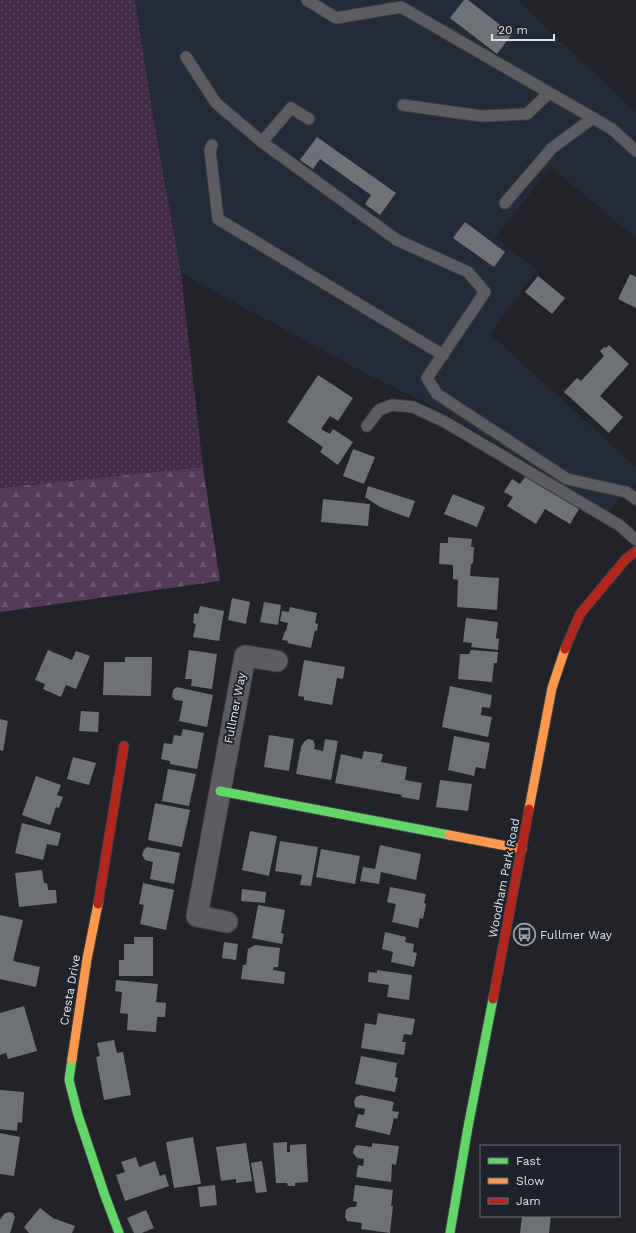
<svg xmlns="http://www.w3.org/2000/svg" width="636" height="1233" viewBox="0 0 636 1233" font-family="'Work Sans',sans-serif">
  <defs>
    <pattern id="green-dots" width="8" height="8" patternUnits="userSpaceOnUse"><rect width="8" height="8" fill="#442d46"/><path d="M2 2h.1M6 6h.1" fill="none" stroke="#5f4b61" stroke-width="1.8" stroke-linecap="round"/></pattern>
    <pattern id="forest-firs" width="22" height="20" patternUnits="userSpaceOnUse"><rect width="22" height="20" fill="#533b57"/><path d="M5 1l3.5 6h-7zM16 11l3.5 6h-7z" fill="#6b576f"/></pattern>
  </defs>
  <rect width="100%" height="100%" fill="#212328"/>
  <!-- built -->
  <path fill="#242b38" d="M135 0H517L636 112V238L551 167 495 238 537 270 490 334 636 467V483L626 492 609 511 435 407 368 375 181 273 153 116Z"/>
  <!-- green -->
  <path fill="url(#green-dots)" d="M0 0H135L153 116 181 273 203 467 0 488Z"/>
  <!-- forest -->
  <path fill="url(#forest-firs)" d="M203 467 220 581 0 612V488Z"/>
  <!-- building -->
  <g fill="#6e7175">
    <path d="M464 0H468L512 34 497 54 450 18Z"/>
    <path d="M317 137 396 193 380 215 365 204 371 195 320 159 313 169 300 160Z"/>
    <path d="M465 222 505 252 494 267 453 238Z"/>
    <path d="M630 274 636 277V308L618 299Z"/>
    <path d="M538 276 565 298 552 314 525 292Z"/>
    <path d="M609 345 629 364 600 396 623 417 609 433 564 392 577 378 581 381 604 356 600 351 604 347 606 348Z"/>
    <path d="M318 375 353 398 338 421 330 416 321 429 330 434 333 429 353 442 338 465 320 452 323 447 287 422Z"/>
    <path d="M353 449 375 457 364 484 343 476Z"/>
    <path d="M525 477 579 509 570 524 545 509 536 524 507 506 513 497 504 492 512 479 520 484Z"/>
    <path d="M368 486 415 501 409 518 380 507 365 497Z"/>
    <path d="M453 494 485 507 477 527 444 514Z"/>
    <path d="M323 499 370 504 368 526 321 522Z"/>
    <path d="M448 537 472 539 471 547H474L473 563 471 564 470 576 499 578 497 610 457 607 458 580 453 579V565L439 564 440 543H448Z"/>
    <path d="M232 598 250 602 246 624 228 620Z"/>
    <path d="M264 602 281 605 278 625 260 622Z"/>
    <path d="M200 606 224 611 219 641 193 637 196 624 193 623 194 613 198 614Z"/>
    <path d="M290 607 317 613 315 623 318 624 317 631 315 630 311 648 287 643 288 641 282 640 285 631H286L288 623 280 621 282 611 289 612Z"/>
    <path d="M466 618 498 622 496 638 499 639 498 650 471 647 472 643 463 642Z"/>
    <path d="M48 650 72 660 76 651 90 656 76 689 66 685 61 697 43 689 45 684 35 680Z"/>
    <path d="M189 650 217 654 212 689 191 686 192 679H185Z"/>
    <path d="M471 650 498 652 497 663H494L492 682 458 679 460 654H469Z"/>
    <path d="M125 657H152L151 696 103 695 104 662H125Z"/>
    <path d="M304 660 345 667 343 679 337 678 332 705 304 700V697L298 696Z"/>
    <path d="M450 686 492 695 490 708 482 707 481 715 492 717 488 737 442 727Z"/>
    <path d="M177 687 213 695 207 727 179 721 183 701 175 700 172 696 173 690Z"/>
    <path d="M81 711 99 712 98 732 79 731Z"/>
    <path d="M0 719 8 721 3 751 0 750Z"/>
    <path d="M183 729 204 733 197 769 170 764V761L161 759 164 743 172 744 174 735 181 736Z"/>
    <path d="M269 735 294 739 289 771 264 767Z"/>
    <path d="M454 736 490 743 485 769 476 767 474 776 448 770Z"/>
    <path d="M308 739 313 740 315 745 314 749 323 751 325 739 338 741 331 780 296 774 301 747 304 742Z"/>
    <path d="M364 751 383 754 381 762 407 767 405 780 422 783 419 800 401 797 402 795 335 783 341 754 362 759Z"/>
    <path d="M73 757 96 763 89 785 67 779Z"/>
    <path d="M168 769 196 774 189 806 162 801Z"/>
    <path d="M36 776 61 785 57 795 63 797 59 808 56 807 50 825 22 815Z"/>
    <path d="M440 780 472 784 468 811 436 807Z"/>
    <path d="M155 803 190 810 182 847 148 840Z"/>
    <path d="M22 823 61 833 58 846 47 844 43 860 15 853Z"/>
    <path d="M250 831 277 836 269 876 242 870Z"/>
    <path d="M280 841 318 847 311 886 300 885 302 875 275 871Z"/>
    <path d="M380 845 421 854 416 880 381 872 379 884 360 881 363 867 375 869Z"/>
    <path d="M147 847 180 853 174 884 150 879 153 862 145 860 142 855 144 850Z"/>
    <path d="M321 849 360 856 355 884 316 877Z"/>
    <path d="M42 870 44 883H47L48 890H56L57 903 19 907 15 873Z"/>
    <path d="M143 883 174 890 166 930 140 924 144 905 139 904Z"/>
    <path d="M390 887 426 894 424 903 426 904 423 919 420 918 418 928 392 922 396 904 387 902Z"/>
    <path d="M242 889 266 892 265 903 241 901Z"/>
    <path d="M258 905 285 910 281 933 284 934 282 944 252 938Z"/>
    <path d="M0 915 23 920 13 961 40 967 36 987 0 979Z"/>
    <path d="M385 932 406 937 405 942 414 944 413 952 417 953 414 967 391 962 393 952 382 949Z"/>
    <path d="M134 937H153V976H119V960H124V944H134Z"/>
    <path d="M224 942 238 944 236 960 222 958Z"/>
    <path d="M255 945 280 948 278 967H274L273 970 285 972 284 984 241 979 243 965H246L248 949Z"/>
    <path d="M377 970 412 975 409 1000 387 997 389 985 368 982 369 972 377 973Z"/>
    <path d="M116 980 158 984 156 1002 166 1003 165 1017H157L156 1032 127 1030 128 1014 120 1013 122 992 115 991Z"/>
    <path d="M24 1006 37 1051 8 1059 6 1053 0 1055V1013Z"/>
    <path d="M378 1013 415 1019 412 1035 404 1034 402 1042H406L404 1055 361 1048 365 1023 376 1025Z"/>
    <path d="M114 1040 117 1053 123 1052 131 1095 104 1100 96 1057 100 1056 97 1043Z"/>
    <path d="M361 1056 397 1063 395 1077 398 1078 395 1092 355 1084Z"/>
    <path d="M0 1090 24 1092 22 1123 18 1122 17 1131 0 1129Z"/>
    <path d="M361 1095 394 1102 392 1111 399 1112 397 1119 394 1118 390 1135 355 1127 358 1114 364 1115 365 1109 355 1107 354 1102 356 1097Z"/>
    <path d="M0 1133 20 1137 14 1176 0 1174Z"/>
    <path d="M193 1137 201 1184 174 1188 166 1142Z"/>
    <path d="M287 1142V1152H290V1145L306 1144 308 1182 295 1183V1186H288L287 1183H276L273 1143Z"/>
    <path d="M246 1143 252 1181 236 1183V1179L221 1181 216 1147Z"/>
    <path d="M372 1143 399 1146 396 1165 392 1164 391 1182 356 1177 358 1165 363 1166 364 1159 357 1158 353 1153 354 1148 357 1145 372 1147Z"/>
    <path d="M136 1157 139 1167 155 1161 160 1176 165 1174 169 1186 125 1201 116 1175 125 1172 121 1162Z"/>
    <path d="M262 1161 267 1192 256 1193 251 1163Z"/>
    <path d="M215 1185 217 1205 200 1207 198 1187Z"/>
    <path d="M355 1185 393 1190 391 1206H393L390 1233 361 1229 362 1223 347 1221 345 1217 346 1210 350 1207H356L357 1202 353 1201Z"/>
    <path d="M40 1208 53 1218 75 1226 72 1233H29L24 1227Z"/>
    <path d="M146 1210 154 1228 142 1233H134L127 1218Z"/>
    <path d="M9 1212 13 1213 15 1217 10 1233H0V1220L4 1214Z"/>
    <path d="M522 1216H551L549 1233H520Z"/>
  </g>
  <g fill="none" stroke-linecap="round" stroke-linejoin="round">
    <defs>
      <g id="lane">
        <path d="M307 0 336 18 401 7 612 129 636 151"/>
        <path d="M186 57 216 103 262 142 397 240 468 272 485 292 427 378 437 394 567 479 626 492 636 499"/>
        <path d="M403 105 481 116 527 114 549 93"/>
        <path d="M262 142 291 108 309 119"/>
        <path d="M212 145 210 150 218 219 443 355"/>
        <path d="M505 203 552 148 593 118"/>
        <path d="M367 426 379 410 392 405 413 407 445 422 619 525 636 540"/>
      </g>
      <path id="street" d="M227 922 197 916 245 656 277 661"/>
      <g id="fast">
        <path d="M220 791 449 835"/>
        <path d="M72 1059 69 1080 78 1115 104 1193 119 1233"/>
        <path d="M450 1233 468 1127 493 999"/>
      </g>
      <g id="slow">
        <path d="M529 809 552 688 565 649"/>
        <path d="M449 835 522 849"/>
        <path d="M72 1059 87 959 98 904"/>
      </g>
      <g id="jam">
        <path d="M565 649 580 614 625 560 636 551"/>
        <path d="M98 904 124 746"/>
        <path d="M493 999 529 809"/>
      </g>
    </defs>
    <!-- lane casing -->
    <use href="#lane" stroke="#3d4043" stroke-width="13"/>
    <!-- street casing -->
    <use href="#street" stroke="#3d4043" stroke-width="23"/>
    <!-- fast casing -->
    <use href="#fast" stroke="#3d4043" stroke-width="11"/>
    <!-- slow casing -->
    <use href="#slow" stroke="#3d4043" stroke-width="11"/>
    <!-- jam casing -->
    <use href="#jam" stroke="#3d4043" stroke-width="11"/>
    <!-- lane -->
    <use href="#lane" stroke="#5b5d61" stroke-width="11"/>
    <!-- street -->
    <use href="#street" stroke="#5b5d61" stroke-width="21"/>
    <!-- fast -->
    <use href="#fast" stroke="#63d668" stroke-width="9"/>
    <!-- slow -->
    <use href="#slow" stroke="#ff974d" stroke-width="9"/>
    <!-- jam -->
    <use href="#jam" stroke="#b3261e" stroke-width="9"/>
  </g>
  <!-- icons -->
  <defs>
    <symbol id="bus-ring" viewBox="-11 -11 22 22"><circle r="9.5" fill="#1e222b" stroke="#9c9fa5" stroke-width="1.5"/><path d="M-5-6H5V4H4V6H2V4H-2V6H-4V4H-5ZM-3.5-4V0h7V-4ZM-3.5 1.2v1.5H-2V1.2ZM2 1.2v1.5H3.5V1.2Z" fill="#9c9fa5"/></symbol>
  </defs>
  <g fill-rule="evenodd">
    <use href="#bus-ring" x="512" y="922" width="25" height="25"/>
  </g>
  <g text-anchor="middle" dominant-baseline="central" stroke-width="4" stroke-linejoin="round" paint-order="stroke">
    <!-- street labels -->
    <g font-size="12" fill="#dee2e8" stroke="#1e222b">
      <text transform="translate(235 708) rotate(-79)">Fullmer Way</text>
      <text transform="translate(504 878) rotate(-79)">Woodham Park Road</text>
      <text transform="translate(70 990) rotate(-80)">Cresta Drive</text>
    </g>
    <!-- poi labels -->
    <g font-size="12" fill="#dee2e8" stroke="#1e222b" text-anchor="start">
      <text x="540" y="935">Fullmer Way</text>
    </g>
  </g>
  <!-- legend -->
  <rect x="480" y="1145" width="140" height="72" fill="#1e222b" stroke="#6b6f77"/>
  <rect x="488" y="1158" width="20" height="6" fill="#63d668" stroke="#6b6f77"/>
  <text x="516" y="1165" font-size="12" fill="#dee2e8">Fast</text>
  <rect x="488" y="1178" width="20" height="6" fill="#ff974d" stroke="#6b6f77"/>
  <text x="516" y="1185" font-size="12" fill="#dee2e8">Slow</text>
  <rect x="488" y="1198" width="20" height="6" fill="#b3261e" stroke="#6b6f77"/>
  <text x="516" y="1205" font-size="12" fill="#dee2e8">Jam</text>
  <!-- scale -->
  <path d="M492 34v6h62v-6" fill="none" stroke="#dee2e8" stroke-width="2"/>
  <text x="498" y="34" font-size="12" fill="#dee2e8" stroke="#1e222b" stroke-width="3" paint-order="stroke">20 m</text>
</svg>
